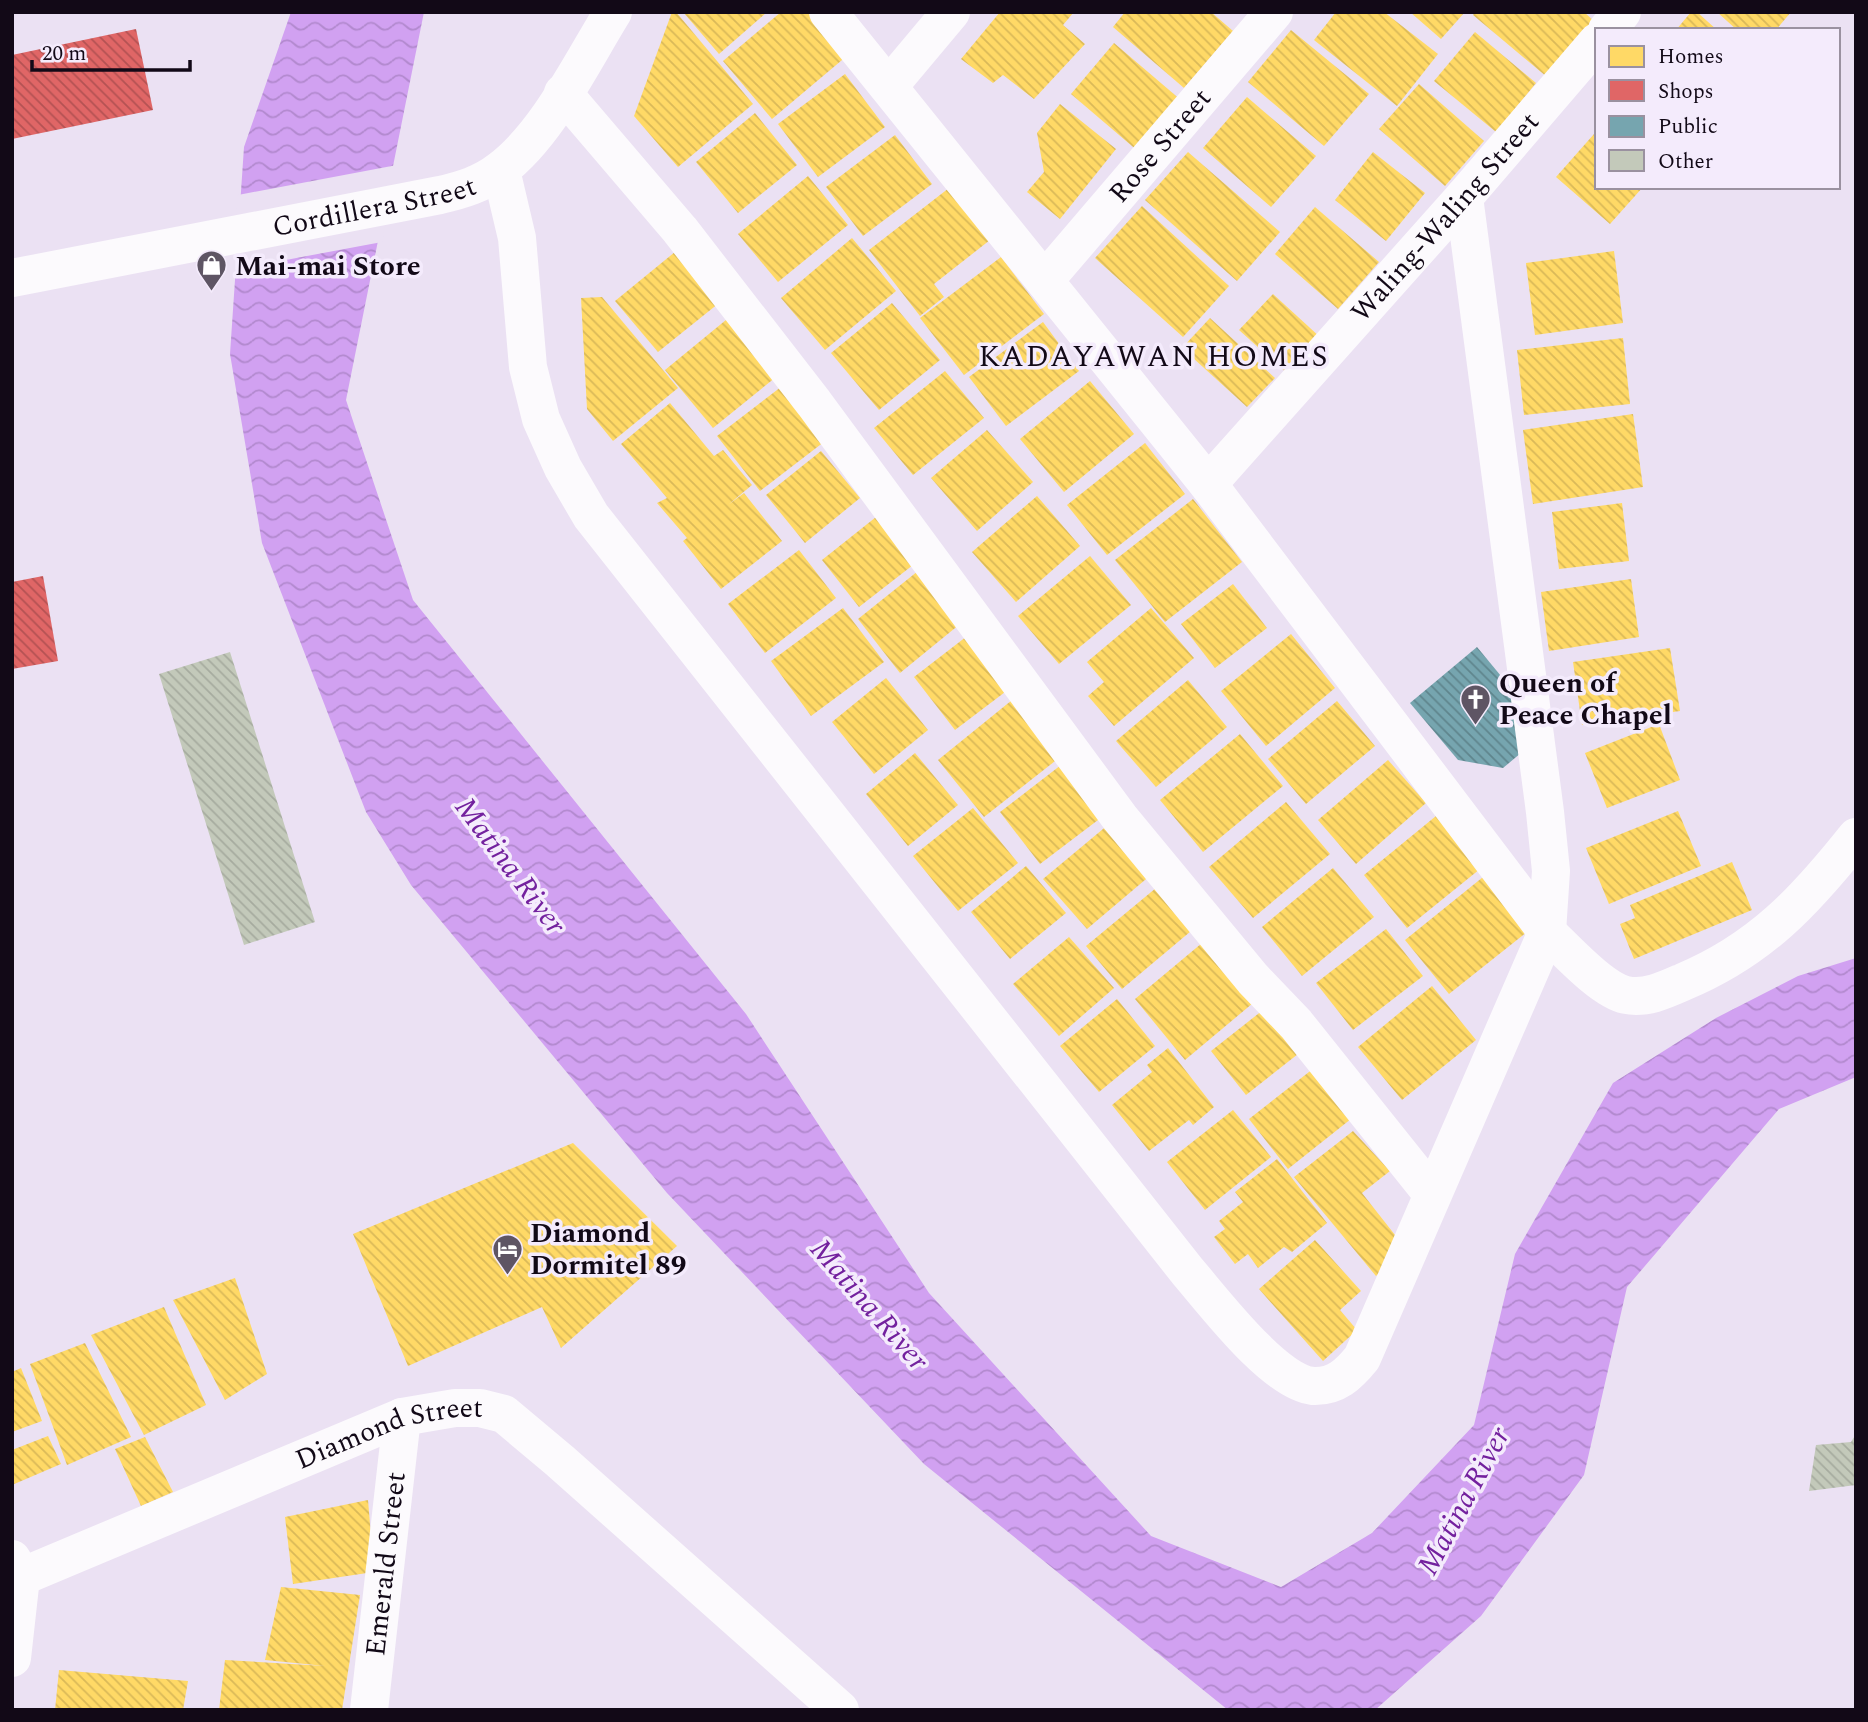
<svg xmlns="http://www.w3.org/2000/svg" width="1868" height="1722" viewBox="0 0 1868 1722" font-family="Spectral,serif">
  <defs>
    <pattern id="water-waves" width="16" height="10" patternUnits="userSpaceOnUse" patternTransform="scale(1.75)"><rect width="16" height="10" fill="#d1a1f1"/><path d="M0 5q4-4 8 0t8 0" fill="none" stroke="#b289ce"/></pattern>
    <pattern id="homes-back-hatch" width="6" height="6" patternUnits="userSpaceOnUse" patternTransform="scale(1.75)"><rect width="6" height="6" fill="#ffd966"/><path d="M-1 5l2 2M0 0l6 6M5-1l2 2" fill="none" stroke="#dab958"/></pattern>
    <pattern id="shops-back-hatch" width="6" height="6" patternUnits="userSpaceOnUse" patternTransform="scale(1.75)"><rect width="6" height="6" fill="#e06666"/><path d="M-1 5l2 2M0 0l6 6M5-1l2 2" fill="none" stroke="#b45253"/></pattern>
    <pattern id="public-back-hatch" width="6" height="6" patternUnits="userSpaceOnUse" patternTransform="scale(1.75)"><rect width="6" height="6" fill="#76a5af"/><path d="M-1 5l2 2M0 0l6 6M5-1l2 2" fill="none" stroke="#5f858d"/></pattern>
    <pattern id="building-back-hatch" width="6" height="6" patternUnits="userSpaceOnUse" patternTransform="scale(1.75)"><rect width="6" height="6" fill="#c3c9ba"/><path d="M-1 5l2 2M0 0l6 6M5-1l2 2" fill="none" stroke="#a6ab9f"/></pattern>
  </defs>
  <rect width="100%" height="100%" fill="#ebe1f3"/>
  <!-- water -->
  <path fill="url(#water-waves)" d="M291 12H424L346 400 413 600 746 1014 929 1293 1151 1536 1281 1587 1372 1533 1474 1425 1515 1254 1613 1083 1716 1018 1798 976 1856 958V1077L1779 1109 1627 1287 1584 1475 1481 1616 1375 1710H1228L924 1464 667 1193 411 885 366 812 262 543 230 354 244 147Z"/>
  <!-- pier -->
  <path fill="#ebe1f3" d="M397 165 382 242 232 270 238 195Z"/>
  <!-- homes -->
  <g fill="url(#homes-back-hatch)">
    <path d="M672 12H676L753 104 678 167 634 116Z"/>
    <path d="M683 12H767L719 54Z"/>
    <path d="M781 12H812L848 55 772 119 723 61Z"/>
    <path d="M1000 12H1074L1063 25 1085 44 1034 99 1003 75 993 83 961 59Z"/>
    <path d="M1125 12H1211L1233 31 1184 88 1113 27Z"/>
    <path d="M1336 12H1384L1438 54 1397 106 1314 40Z"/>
    <path d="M1410 12H1465L1441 39Z"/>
    <path d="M1475 12H1584L1595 22 1547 77 1473 15Z"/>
    <path d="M1691 12H1697L1717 30H1676Z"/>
    <path d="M1717 12H1791L1776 30H1737Z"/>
    <path d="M1291 30 1369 94 1324 146 1248 82Z"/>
    <path d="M1475 32 1536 83 1496 132 1434 81Z"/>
    <path d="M1114 43 1182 101 1139 152 1071 94Z"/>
    <path d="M845 74 885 127 818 177 778 124Z"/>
    <path d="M1419 84 1484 141 1445 186 1379 129Z"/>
    <path d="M1247 97 1316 156 1271 207 1203 148Z"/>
    <path d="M1060 104 1116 149 1060 219 1027 192 1044 172 1037 133Z"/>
    <path d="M755 113 797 165 738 213 696 162Z"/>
    <path d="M1594 134 1597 137V187H1643L1610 224 1556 177Z"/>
    <path d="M895 135 932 184 863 236 826 187Z"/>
    <path d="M1188 152 1280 232 1237 281 1145 200Z"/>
    <path d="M1373 152 1425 193 1386 241 1335 200Z"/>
    <path d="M808 176 848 225 778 282 738 234Z"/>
    <path d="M949 188 990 240 934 284 944 297 920 316 869 250Z"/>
    <path d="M1142 206 1229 286 1183 337 1095 258Z"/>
    <path d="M1315 207 1379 262 1338 309 1275 254Z"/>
    <path d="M852 238 896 291 825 350 781 298Z"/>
    <path d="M681 247 724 299 658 352 615 301Z"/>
    <path d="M1614 251 1623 323 1535 335 1526 263Z"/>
    <path d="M1001 257 1044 314 964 375 920 318Z"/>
    <path d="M1273 294 1321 338 1289 375 1239 330Z"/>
    <path d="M602 297 678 388 613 441 587 409 581 298Z"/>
    <path d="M892 303 940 360 879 410 831 353Z"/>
    <path d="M732 315 781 373 713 428 665 370Z"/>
    <path d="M1210 318 1275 378 1247 407 1182 348Z"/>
    <path d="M1043 322 1079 371 1006 426 969 377Z"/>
    <path d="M1623 338 1630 404 1524 415 1517 350Z"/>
    <path d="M945 371 984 418 913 475 874 428Z"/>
    <path d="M790 380 833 435 760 491 717 436Z"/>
    <path d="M1090 381 1134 434 1064 492 1020 439Z"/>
    <path d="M670 403 714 456 723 450 752 485 728 505 744 493 782 541 721 589 683 541 687 538 657 503 667 498 621 444Z"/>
    <path d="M1633 414 1643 487 1533 504 1523 430Z"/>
    <path d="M987 430 1033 482 977 531 931 478Z"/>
    <path d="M1145 443 1185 494 1107 555 1067 505Z"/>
    <path d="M821 451 860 498 805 543 766 495Z"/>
    <path d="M1037 496 1080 546 1016 602 972 552Z"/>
    <path d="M1193 499 1242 562 1165 622 1115 560Z"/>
    <path d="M1622 503 1629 561 1559 569 1552 512Z"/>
    <path d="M876 517 913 565 859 607 822 560Z"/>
    <path d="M799 550 836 598 765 653 728 604Z"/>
    <path d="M1090 556 1131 605 1059 664 1018 616Z"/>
    <path d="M918 571 960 624 900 673 858 619Z"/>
    <path d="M1631 579 1639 637 1549 651 1541 592Z"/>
    <path d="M1233 584 1267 628 1215 668 1181 624Z"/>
    <path d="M843 608 884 662 811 716 771 661Z"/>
    <path d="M1151 608 1194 658 1114 726 1088 696 1104 682 1087 662Z"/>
    <path d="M971 633 1013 686 955 730 914 677Z"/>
    <path d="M1291 634 1335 688 1266 746 1221 691Z"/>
    <path d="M1670 648 1680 711 1582 725 1573 662Z"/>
    <path d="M886 678 928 730 874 774 832 722Z"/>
    <path d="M1188 680 1227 727 1156 787 1116 741Z"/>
    <path d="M1017 696 1064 754 984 817 938 760Z"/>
    <path d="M1337 701 1375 746 1306 804 1268 759Z"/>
    <path d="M1659 724 1680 780 1607 808 1585 753Z"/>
    <path d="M1240 734 1283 786 1203 852 1160 800Z"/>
    <path d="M915 753 958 805 908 846 866 794Z"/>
    <path d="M1388 760 1426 803 1356 864 1318 820Z"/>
    <path d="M1061 765 1102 817 1040 864 1000 812Z"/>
    <path d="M1286 802 1330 854 1253 918 1209 867Z"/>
    <path d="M973 808 1018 863 958 911 913 856Z"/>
    <path d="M1678 811 1701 866 1609 904 1586 848Z"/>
    <path d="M1436 816 1480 869 1407 928 1364 875Z"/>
    <path d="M1109 824 1152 874 1087 929 1043 879Z"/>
    <path d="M1732 862 1752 910 1634 959 1620 924 1635 918 1630 905Z"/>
    <path d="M1026 866 1066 913 1010 959 971 912Z"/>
    <path d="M1333 868 1374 917 1302 976 1262 927Z"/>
    <path d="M1488 873 1532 928 1449 994 1405 940Z"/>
    <path d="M1162 883 1197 926 1122 989 1086 946Z"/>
    <path d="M1386 929 1423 976 1353 1030 1316 983Z"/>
    <path d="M1069 937 1114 988 1059 1036 1013 984Z"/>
    <path d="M1208 938 1259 998 1185 1060 1135 999Z"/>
    <path d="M1432 986 1476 1040 1402 1100 1358 1047Z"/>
    <path d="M1117 999 1155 1046 1099 1092 1060 1046Z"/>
    <path d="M1263 1010 1298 1054 1246 1095 1211 1051Z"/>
    <path d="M1168 1048 1214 1107 1193 1125 1189 1120 1149 1151 1112 1105 1152 1072 1147 1065Z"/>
    <path d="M1323 1061 1361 1111 1288 1169 1249 1119Z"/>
    <path d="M1233 1110 1271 1157 1205 1210 1167 1162Z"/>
    <path d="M1353 1131 1390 1171 1362 1193 1406 1249 1376 1276 1294 1177Z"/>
    <path d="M573 1143 677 1246 561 1348 542 1307 408 1366 353 1234Z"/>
    <path d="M1277 1159 1327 1223 1292 1252 1284 1247 1258 1268 1248 1254 1235 1264 1214 1237 1225 1229 1219 1221 1243 1202 1235 1192Z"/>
    <path d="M1315 1240 1361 1291 1340 1310 1357 1330 1323 1361 1259 1289Z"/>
    <path d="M235 1278 267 1374 225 1400 173 1300Z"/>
    <path d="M164 1307 206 1405 144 1435 91 1335Z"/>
    <path d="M85 1343 131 1437 67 1465 30 1364Z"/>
    <path d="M21 1368 42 1421 12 1432V1372Z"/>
    <path d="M48 1436 61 1464 12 1485V1450Z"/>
    <path d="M145 1437 173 1492 141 1506 115 1449Z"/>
    <path d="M368 1500 374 1572 293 1584 285 1517Z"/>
    <path d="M281 1587 360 1595 342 1710H219L225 1660 325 1666 265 1660Z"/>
    <path d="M59 1670 188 1681 183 1710H55Z"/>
  </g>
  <!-- shops -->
  <g fill="url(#shops-back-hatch)">
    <path d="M136 29 153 110 12 139V55Z"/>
    <path d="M43 576 58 661 12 669V582Z"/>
  </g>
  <!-- public -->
  <path fill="url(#public-back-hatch)" d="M1477 647 1520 699 1527 748 1503 768 1458 760 1410 703Z"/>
  <!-- building -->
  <g fill="url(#building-back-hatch)">
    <path d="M230 652 315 922 244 945 159 674Z"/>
    <path d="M1856 1434V1485L1809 1491 1816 1445 1851 1442Z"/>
  </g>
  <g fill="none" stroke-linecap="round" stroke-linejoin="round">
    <!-- minor -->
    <g stroke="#fcfafd" stroke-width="38">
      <path d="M828 12 1208 484 1547 932C1566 950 1602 990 1626 995 1646 999 1665 990 1683 982 1760 950 1805 901 1856 837"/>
      <path d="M1607 30 1622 12"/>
      <path d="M889 86 951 12"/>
      <path d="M563 93 680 230 814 403 1120 818 1253 979 1296 1024 1432 1194"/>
      <path d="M501 170 517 238 528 367 541 419 563 468 591 516 1188 1272C1214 1302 1274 1382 1313 1386 1336 1387 1349 1374 1362 1358L1547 932 1551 871 1545 812 1464 197"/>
      <path id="s1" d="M1045 280 1274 12"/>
      <path id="s2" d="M1208 484 1464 197 1597 42"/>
      <path d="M12 1559 21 1577 12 1658"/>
      <path id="s3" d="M21 1577 402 1417 455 1408H480L504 1414 560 1461 840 1710"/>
      <path id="s4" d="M369 1710 402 1417"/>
    </g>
    <!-- tertiary -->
    <path stroke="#fcfafd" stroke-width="38" id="s5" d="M12 278 440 195C462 190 482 184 500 170 547 135 582 62 613 12"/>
  </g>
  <!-- icons -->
  <defs>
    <symbol id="shop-pin" viewBox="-11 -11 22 30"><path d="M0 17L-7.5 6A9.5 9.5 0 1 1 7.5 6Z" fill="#5e5564" stroke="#f4ebfc"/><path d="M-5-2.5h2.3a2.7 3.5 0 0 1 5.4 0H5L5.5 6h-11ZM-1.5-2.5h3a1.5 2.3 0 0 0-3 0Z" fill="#fff"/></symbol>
    <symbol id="church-pin" viewBox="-11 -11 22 30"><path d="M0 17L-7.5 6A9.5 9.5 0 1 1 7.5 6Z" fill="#5e5564" stroke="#f4ebfc"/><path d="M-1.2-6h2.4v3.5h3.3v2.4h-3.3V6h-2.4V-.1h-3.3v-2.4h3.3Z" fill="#fff"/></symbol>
    <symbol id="hotel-pin" viewBox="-11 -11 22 30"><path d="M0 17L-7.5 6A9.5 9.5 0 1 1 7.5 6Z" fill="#5e5564" stroke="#f4ebfc"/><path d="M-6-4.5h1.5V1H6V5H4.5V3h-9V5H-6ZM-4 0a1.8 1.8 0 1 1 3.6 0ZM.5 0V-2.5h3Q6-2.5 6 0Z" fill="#fff"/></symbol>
  </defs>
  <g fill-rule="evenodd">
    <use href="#shop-pin" x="194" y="248" width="35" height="47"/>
    <use href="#church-pin" x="1458" y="682" width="35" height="47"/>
    <use href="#hotel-pin" x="490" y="1232" width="35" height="47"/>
  </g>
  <g text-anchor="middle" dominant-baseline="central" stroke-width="7" stroke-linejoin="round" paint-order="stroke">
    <!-- street labels -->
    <g font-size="28" fill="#120917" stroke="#f4ebfc">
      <text stroke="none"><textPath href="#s1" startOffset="177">Rose Street</textPath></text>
      <text stroke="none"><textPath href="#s5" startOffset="369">Cordillera Street</textPath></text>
      <text stroke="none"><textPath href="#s2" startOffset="357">Waling-Waling Street</textPath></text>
      <text stroke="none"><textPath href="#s3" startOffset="397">Diamond Street</textPath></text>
      <text stroke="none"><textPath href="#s4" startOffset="147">Emerald Street</textPath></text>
    </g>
    <!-- poi labels -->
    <g font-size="28" font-weight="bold" fill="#120917" stroke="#f4ebfc" text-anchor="start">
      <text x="235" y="266">Mai-mai Store</text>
      <text x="1499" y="683">Queen of<tspan x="1499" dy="32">Peace Chapel</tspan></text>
      <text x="530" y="1233">Diamond<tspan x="530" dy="32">Dormitel 89</tspan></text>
    </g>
    <!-- neighbourhood labels -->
    <g font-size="30" letter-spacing="2" fill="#120917" stroke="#f4ebfc">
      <text x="1154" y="357">KADAYAWAN HOMES</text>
    </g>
    <!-- water labels -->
    <g font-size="30" font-style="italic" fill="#73219e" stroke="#f4ebfc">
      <text transform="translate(510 866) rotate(53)">Matina River</text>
      <text transform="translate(869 1305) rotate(49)">Matina River</text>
      <text transform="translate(1464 1501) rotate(-62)">Matina River</text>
    </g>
  </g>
  <!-- border -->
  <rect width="1868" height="1722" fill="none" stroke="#120917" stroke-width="28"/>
  <!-- legend -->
  <rect x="1595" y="28" width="245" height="161" fill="#f4ebfc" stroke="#9a91a0" stroke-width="2"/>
  <rect x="1609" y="46" width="35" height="21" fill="#ffd966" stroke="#9a91a0" stroke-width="2"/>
  <text x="1658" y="63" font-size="21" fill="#120917">Homes</text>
  <rect x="1609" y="80" width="35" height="21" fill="#e06666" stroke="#9a91a0" stroke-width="2"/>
  <text x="1658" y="98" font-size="21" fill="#120917">Shops</text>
  <rect x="1609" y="116" width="35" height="21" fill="#76a5af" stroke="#9a91a0" stroke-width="2"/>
  <text x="1658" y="133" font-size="21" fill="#120917">Public</text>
  <rect x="1609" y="150" width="35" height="21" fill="#c3c9ba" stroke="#9a91a0" stroke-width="2"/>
  <text x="1658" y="168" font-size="21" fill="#120917">Other</text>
  <!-- scale -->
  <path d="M32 60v10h158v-10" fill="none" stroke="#120917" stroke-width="3.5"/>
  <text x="42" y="60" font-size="21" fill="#120917" stroke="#f4ebfc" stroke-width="5" paint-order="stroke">20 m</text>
</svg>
